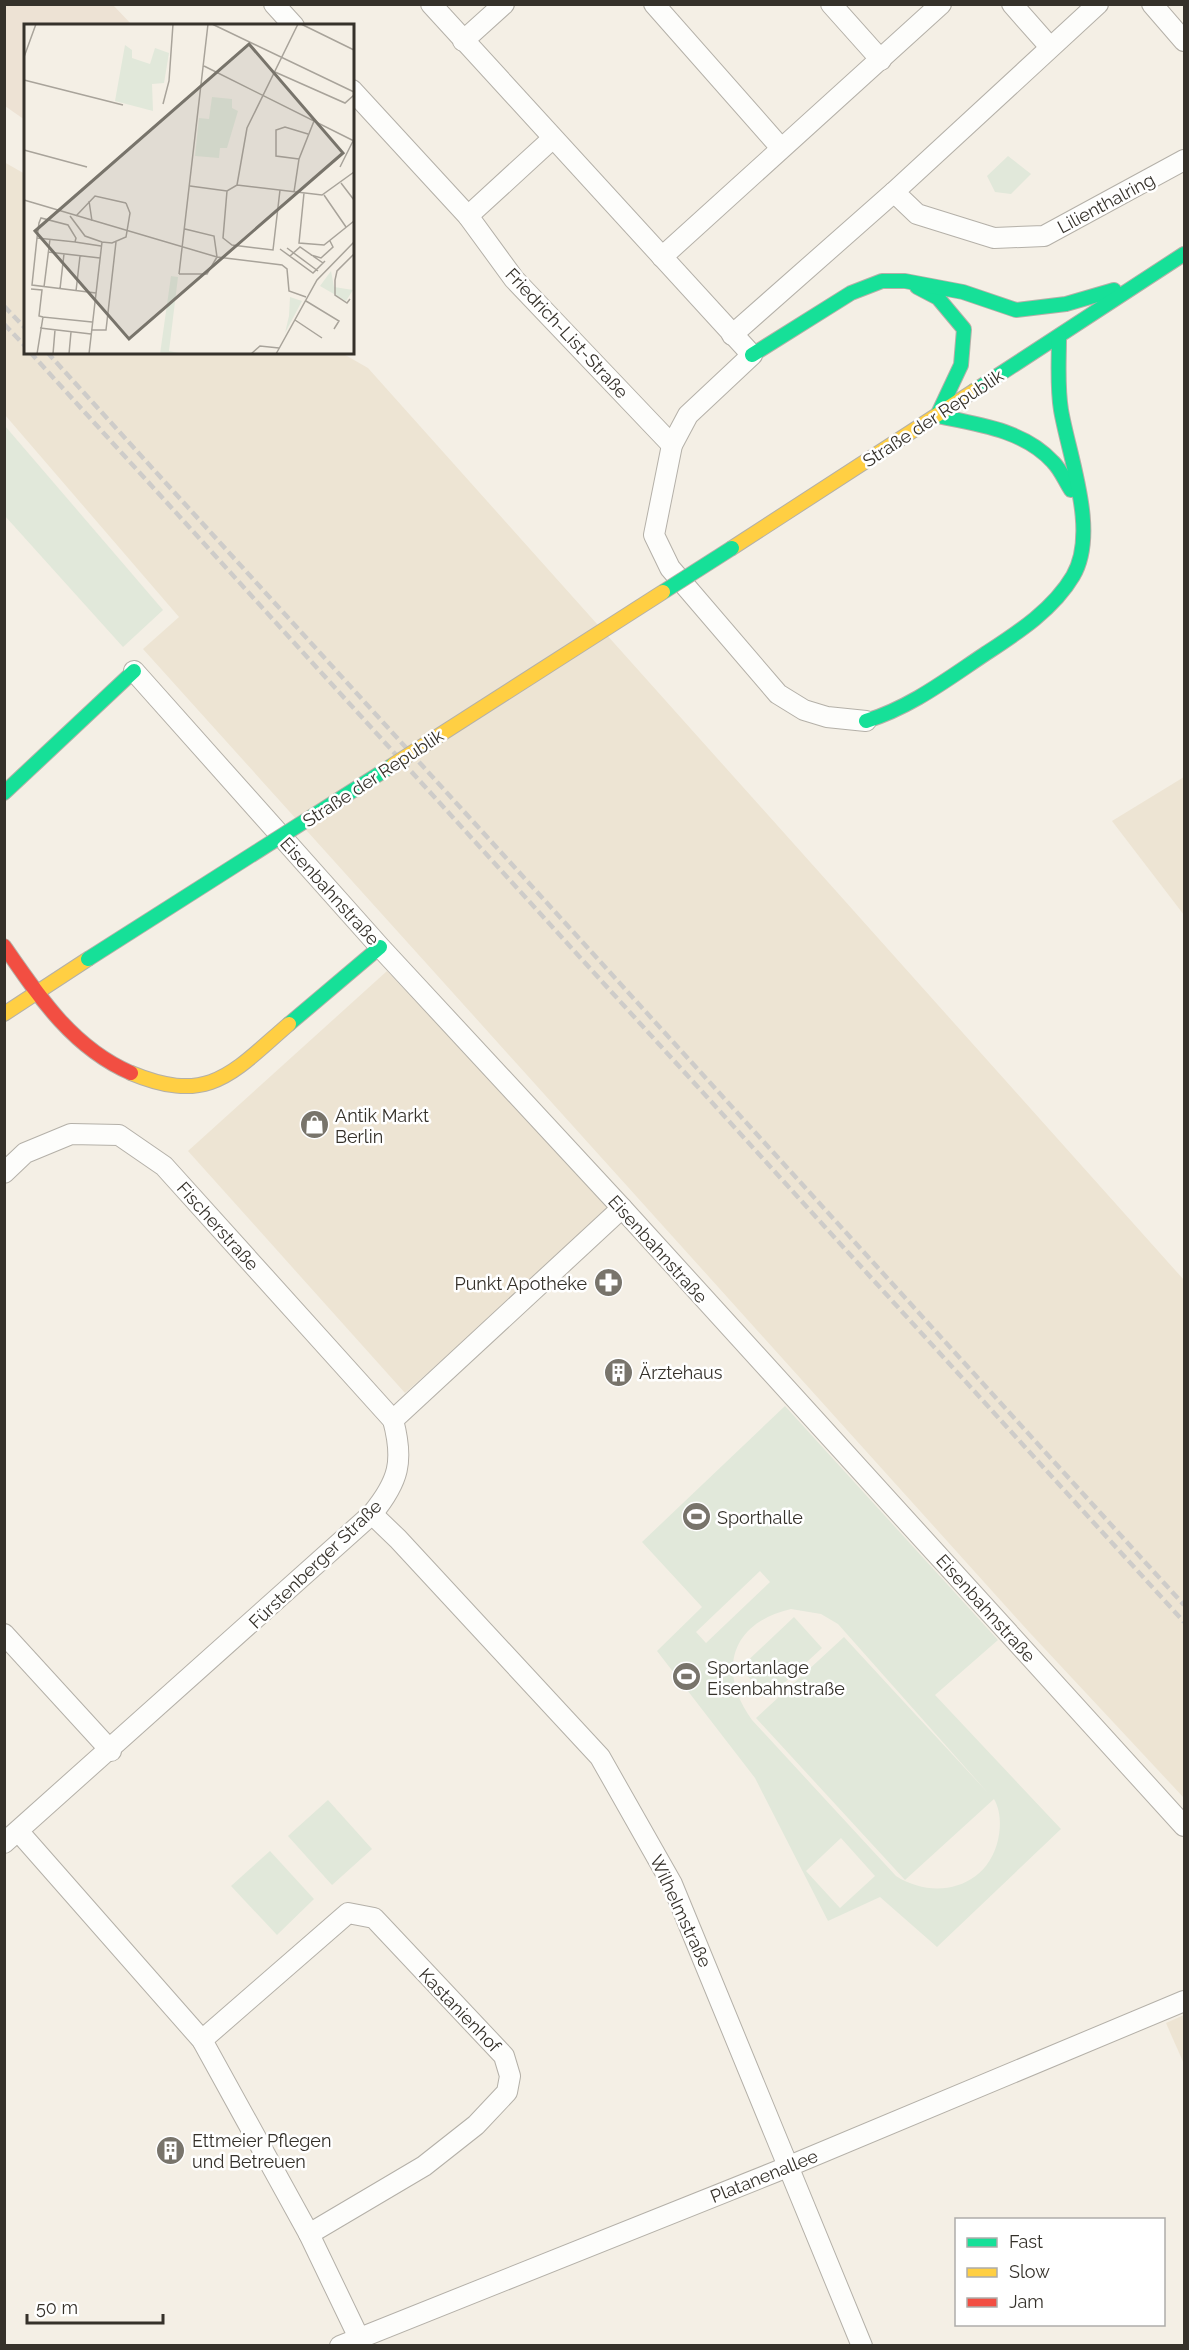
<svg xmlns="http://www.w3.org/2000/svg" width="1189" height="2350" viewBox="0 0 1189 2350" font-family="Raleway,sans-serif">
  <rect width="100%" height="100%" fill="#f4efe5"/>
  <!-- built -->
  <g fill="#ede4d3">
    <path d="M4 162 25 174 26 352H340L368 368 1184 1280V1798L1030 1633 143 649 179 617 5 415Z"/>
    <path d="M1184 777V915L1112 821Z"/>
    <path d="M387 971 612 1209 405 1393 188 1151Z"/>
    <path d="M1184 2015V2064L1166 2023Z"/>
  </g>
  <!-- industrial -->
  <path fill="#ede2d4" d="M4 5H113L132 25 26 26 25 120 5 106Z"/>
  <!-- green -->
  <g fill="#e1e8da" fill-rule="evenodd">
    <path d="M1008 156 1031 174 1011 194 995 192 987 176Z"/>
    <path d="M5 426 163 610 123 647 5 516Z"/>
    <path d="M785 1406 998 1640 935 1695 1061 1829 937 1947 880 1897 828 1921 755 1778 657 1651 702 1607 642 1542ZM760 1571 770 1582 706 1643 696 1632ZM791 1609 821 1614 838 1624 988 1793 844 1637 756 1718 905 1880 994 1799C1001 1811 1001 1827 998 1840 987 1888 935 1901 896 1876L752 1720C717 1672 730 1623 791 1609ZM841 1838 875 1876 840 1908 806 1871Z"/>
    <path d="M794 1617 822 1648 768 1698 740 1668Z"/>
    <path d="M328 1800 372 1849 332 1885 288 1836Z"/>
    <path d="M270 1851 314 1899 277 1935 231 1886Z"/>
  </g>
  <g fill="none" stroke-linecap="round" stroke-linejoin="round">
    <defs>
      <g id="street">
        <path d="M274 4 294 26"/>
        <path d="M431 4 752 355 688 415 672 445 654 535 670 568 778 694 804 710 827 717 866 721"/>
        <path d="M654 4 781 148"/>
        <path d="M831 4 881 60"/>
        <path d="M1012 4 1050 47"/>
        <path d="M1098 4 894 192 917 214 994 238 1044 236 1184 160"/>
        <path d="M1152 4 1184 41"/>
        <path d="M463 41 504 4"/>
        <path d="M352 90 468 216 514 279 672 445"/>
        <path d="M468 216 552 139"/>
        <path d="M662 257 941 4"/>
        <path d="M732 335 894 192"/>
        <path d="M134 671 380 947 622 1208 1184 1826"/>
        <path d="M4 1173 25 1153 71 1134 119 1135 164 1166 393 1420"/>
        <path d="M372 1514 398 1539 600 1757 672 1884 862 2346"/>
        <path d="M4 1634 111 1751"/>
        <path d="M19 1832 202 2040 309 2234 359 2338"/>
        <path d="M4 1843 372 1514C399 1481 404 1461 393 1420L622 1208"/>
        <path d="M202 2040 348 1913 374 1918 504 2056 510 2076 507 2092 476 2125 424 2166 309 2234"/>
        <path d="M340 2346 775 2172 1184 2001"/>
      </g>
      <g id="fast">
        <path d="M917 287 938 298 964 329 961 365 937 416"/>
        <path d="M752 355 851 293 882 281H905L963 292 1016 310 1066 304 1114 290"/>
        <path d="M974 391 1184 254"/>
        <path d="M937 416C977 424 1024 430 1053 462 1061 470 1065 481 1071 490"/>
        <path d="M866 721C911 707 946 680 985 654 1017 633 1053 610 1073 576 1099 532 1069 457 1061 410 1057 386 1059 361 1059 337"/>
        <path d="M4 793 134 671"/>
        <path d="M289 1024 380 947"/>
      </g>
      <g id="slow">
        <path d="M732 548 974 391"/>
        <path d="M4 1014 88 959"/>
        <path d="M131 1073C210 1106 233 1072 289 1024"/>
      </g>
      <path id="jam" d="M4 946C39 997 73 1048 131 1073"/>
    </defs>
    <!-- street casing -->
    <use href="#street" stroke="#b4b0a8" stroke-width="22"/>
    <!-- fast casing -->
    <use href="#fast" stroke="#b4b0a8" stroke-width="16"/>
    <!-- slow casing -->
    <use href="#slow" stroke="#b4b0a8" stroke-width="16"/>
    <!-- jam casing -->
    <use href="#jam" stroke="#b4b0a8" stroke-width="16"/>
    <!-- street -->
    <use href="#street" stroke="#fdfdfb" stroke-width="20"/>
    <!-- fast -->
    <use href="#fast" stroke="#16e098" stroke-width="14"/>
    <!-- slow -->
    <use href="#slow" stroke="#ffcf43" stroke-width="14"/>
    <!-- jam -->
    <use href="#jam" stroke="#f24e42" stroke-width="14"/>
    <!-- rail -->
    <g stroke="#ceccc9" stroke-width="4.5" stroke-dasharray="9 4.5" stroke-linecap="butt">
      <path d="M4 306 26 329"/>
      <path d="M4 324 26 347"/>
      <path d="M30 352 1184 1622"/>
      <path d="M47 352 1184 1605"/>
    </g>
    <defs>
      <g id="fast-bridge">
        <path d="M663 592 732 548"/>
        <path d="M88 959 393 765"/>
      </g>
      <path id="slow-bridge" d="M393 765 663 592"/>
    </defs>
    <!-- fast-bridge casing -->
    <use href="#fast-bridge" stroke="#b4b0a8" stroke-width="16" stroke-linecap="butt"/>
    <!-- slow-bridge casing -->
    <use href="#slow-bridge" stroke="#b4b0a8" stroke-width="16" stroke-linecap="butt"/>
    <!-- fast-bridge -->
    <use href="#fast-bridge" stroke="#16e098" stroke-width="14"/>
    <!-- slow-bridge -->
    <use href="#slow-bridge" stroke="#ffcf43" stroke-width="14"/>
  </g>
  <!-- icons -->
  <defs>
    <symbol id="shop-disc" viewBox="-11 -11 22 22"><circle r="9.5" fill="#78746b" stroke="#fff"/><path d="M-5-2.5h2.3a2.7 3.5 0 0 1 5.4 0H5L5.5 6h-11ZM-1.5-2.5h3a1.5 2.3 0 0 0-3 0Z" fill="#fff"/></symbol>
    <symbol id="pharmacy-disc" viewBox="-11 -11 22 22"><circle r="9.5" fill="#78746b" stroke="#fff"/><path d="M-2-6h4v4h4v4h-4v4h-4v-4h-4v-4h4Z" fill="#fff"/></symbol>
    <symbol id="building-disc" viewBox="-11 -11 22 22"><circle r="9.5" fill="#78746b" stroke="#fff"/><path d="M-4-6H4V6H1V3H-1V6H-4ZM-2.5-4.3h1.7v1.8h-1.7ZM.8-4.3h1.7v1.8H.8ZM-2.5-1h1.7V.8h-1.7ZM.8-1h1.7V.8H.8Z" fill="#fff"/></symbol>
    <symbol id="stadium-disc" viewBox="-11 -11 22 22"><circle r="9.5" fill="#78746b" stroke="#fff"/><path d="M0-5a6.5 5 0 1 0 0 10a6.5 5 0 1 0 0-10ZM-3.5-1.8h7v3.6h-7Z" fill="#fff"/></symbol>
  </defs>
  <g fill-rule="evenodd">
    <use href="#shop-disc" x="298" y="1108" width="33" height="33"/>
    <use href="#pharmacy-disc" x="592" y="1266" width="33" height="33"/>
    <use href="#building-disc" x="602" y="1356" width="33" height="33"/>
    <use href="#stadium-disc" x="680" y="1500" width="33" height="33"/>
    <use href="#stadium-disc" x="670" y="1660" width="33" height="33"/>
    <use href="#building-disc" x="154" y="2134" width="33" height="33"/>
  </g>
  <g text-anchor="middle" dominant-baseline="central" stroke-width="5" stroke-linejoin="round" paint-order="stroke">
    <!-- street labels -->
    <g font-size="18" fill="#35312a" stroke="#fff">
      <text transform="translate(1106 203) rotate(-28)">Lilienthalring</text>
      <text transform="translate(567 333) rotate(47)">Friedrich-List-Straße</text>
      <text transform="translate(933 418) rotate(-33)">Straße der Republik</text>
      <text transform="translate(373 778) rotate(-33)">Straße der Republik</text>
      <text transform="translate(330 891) rotate(48)">Eisenbahnstraße</text>
      <text transform="translate(218 1226) rotate(48)">Fischerstraße</text>
      <text transform="translate(658 1249) rotate(48)">Eisenbahnstraße</text>
      <text transform="translate(315 1564) rotate(-44)">Fürstenberger Straße</text>
      <text transform="translate(986 1608) rotate(48)">Eisenbahnstraße</text>
      <text transform="translate(681 1911) rotate(65)">Wilhelmstraße</text>
      <text transform="translate(460 2010) rotate(46)">Kastanienhof</text>
      <text transform="translate(764 2176) rotate(-22)">Platanenallee</text>
    </g>
    <!-- poi labels -->
    <g font-size="18" fill="#35312a" stroke="#fff" text-anchor="start">
      <text x="335" y="1115">Antik Markt<tspan x="335" dy="21">Berlin</tspan></text>
      <text x="587" y="1283" text-anchor="end">Punkt Apotheke</text>
      <text x="639" y="1372">Ärztehaus</text>
      <text x="717" y="1517">Sporthalle</text>
      <text x="707" y="1667">Sportanlage<tspan x="707" dy="21">Eisenbahnstraße</tspan></text>
      <text x="192" y="2140">Ettmeier Pflegen<tspan x="192" dy="21">und Betreuen</tspan></text>
    </g>
  </g>
  <!-- overview -->
  <g transform="translate(24 24)">
    <rect width="330" height="330" fill="#f4efe5"/>
    <path d="M101 21 108 26V34L126 40 131 24 145 29 140 59 128 60 129 87 91 77ZM188 73 208 75V84L214 87 203 124H196L195 134 171 132 175 94 185 95ZM307 247 310 263 329 266 322 277 296 262ZM147 252 154 253 145 327 160 330H136ZM266 273 278 277 261 309 265 292Z" fill="#e1e8da"/>
    <path fill="none" stroke="#a8a39a" stroke-width="1.5" d="M188 0 330 68M277 0 330 26M0 33 12 0M180 42 330 117M251 48 321 79 330 71M0 56 99 81M139 80 145 57 149 0M0 126 63 143M275 135 252 132V106L261 103 284 110M316 143 330 115M317 159 330 176M213 161 223 104 274 0M166 162 203 167 213 161 298 171 330 148M203 167 199 214 208 221 249 226 256 166M270 168 275 135 290 97M280 169 275 219 300 221 330 197M300 171 322 203M0 176 193 233 258 241 263 245 265 267 282 273M65 177 68 197M46 192 61 212 78 218M52 192 71 172 102 179M13 214 51 218 52 214 44 201 17 194 15 199 13 214 8 261 72 269M51 218 77 222M263 224 294 247M256 225 289 249 301 237M24 228 76 234M287 231 297 234 309 223 306 217M266 232 276 223 299 239M155 250 184 0M155 250H183L193 233 190 212 161 205M20 263 26 215M7 265 18 266 15 292 19 293M36 265 40 230M52 267 56 232M326 275 323 279 311 271V256L313 247 330 230M282 277 315 297 310 305M271 296 298 314M16 304 67 310M67 306H82L92 218M13 330 19 293 68 298M29 330 31 306M45 330 47 308M65 330 78 218 88 219 102 213 106 189 102 179M227 330 236 322 255 324M252 330 293 256 330 218"/>
    <path fill="#78746b" fill-opacity="0.15" stroke="#78746b" stroke-width="3" d="M225 20 319 129 105 315 11 207Z"/>
    <rect width="330" height="330" fill="none" stroke="#35312a" stroke-width="3"/>
  </g>
  <!-- border -->
  <rect width="1189" height="2350" fill="none" stroke="#35312a" stroke-width="12"/>
  <!-- legend -->
  <rect x="955" y="2218" width="210" height="108" fill="#ffffff" stroke="#aeadaa" stroke-width="1.5"/>
  <rect x="967" y="2238" width="30" height="9" fill="#16e098" stroke="#aeadaa" stroke-width="1.5"/>
  <text x="1009" y="2248" font-size="18" fill="#35312a">Fast</text>
  <rect x="967" y="2268" width="30" height="9" fill="#ffcf43" stroke="#aeadaa" stroke-width="1.5"/>
  <text x="1009" y="2278" font-size="18" fill="#35312a">Slow</text>
  <rect x="967" y="2298" width="30" height="9" fill="#f24e42" stroke="#aeadaa" stroke-width="1.5"/>
  <text x="1009" y="2308" font-size="18" fill="#35312a">Jam</text>
  <!-- scale -->
  <path d="M27 2314v9h136v-9" fill="none" stroke="#35312a" stroke-width="3"/>
  <text x="36" y="2314" font-size="18" fill="#35312a" stroke="#ffffff" stroke-width="4.5" paint-order="stroke">50 m</text>
</svg>
